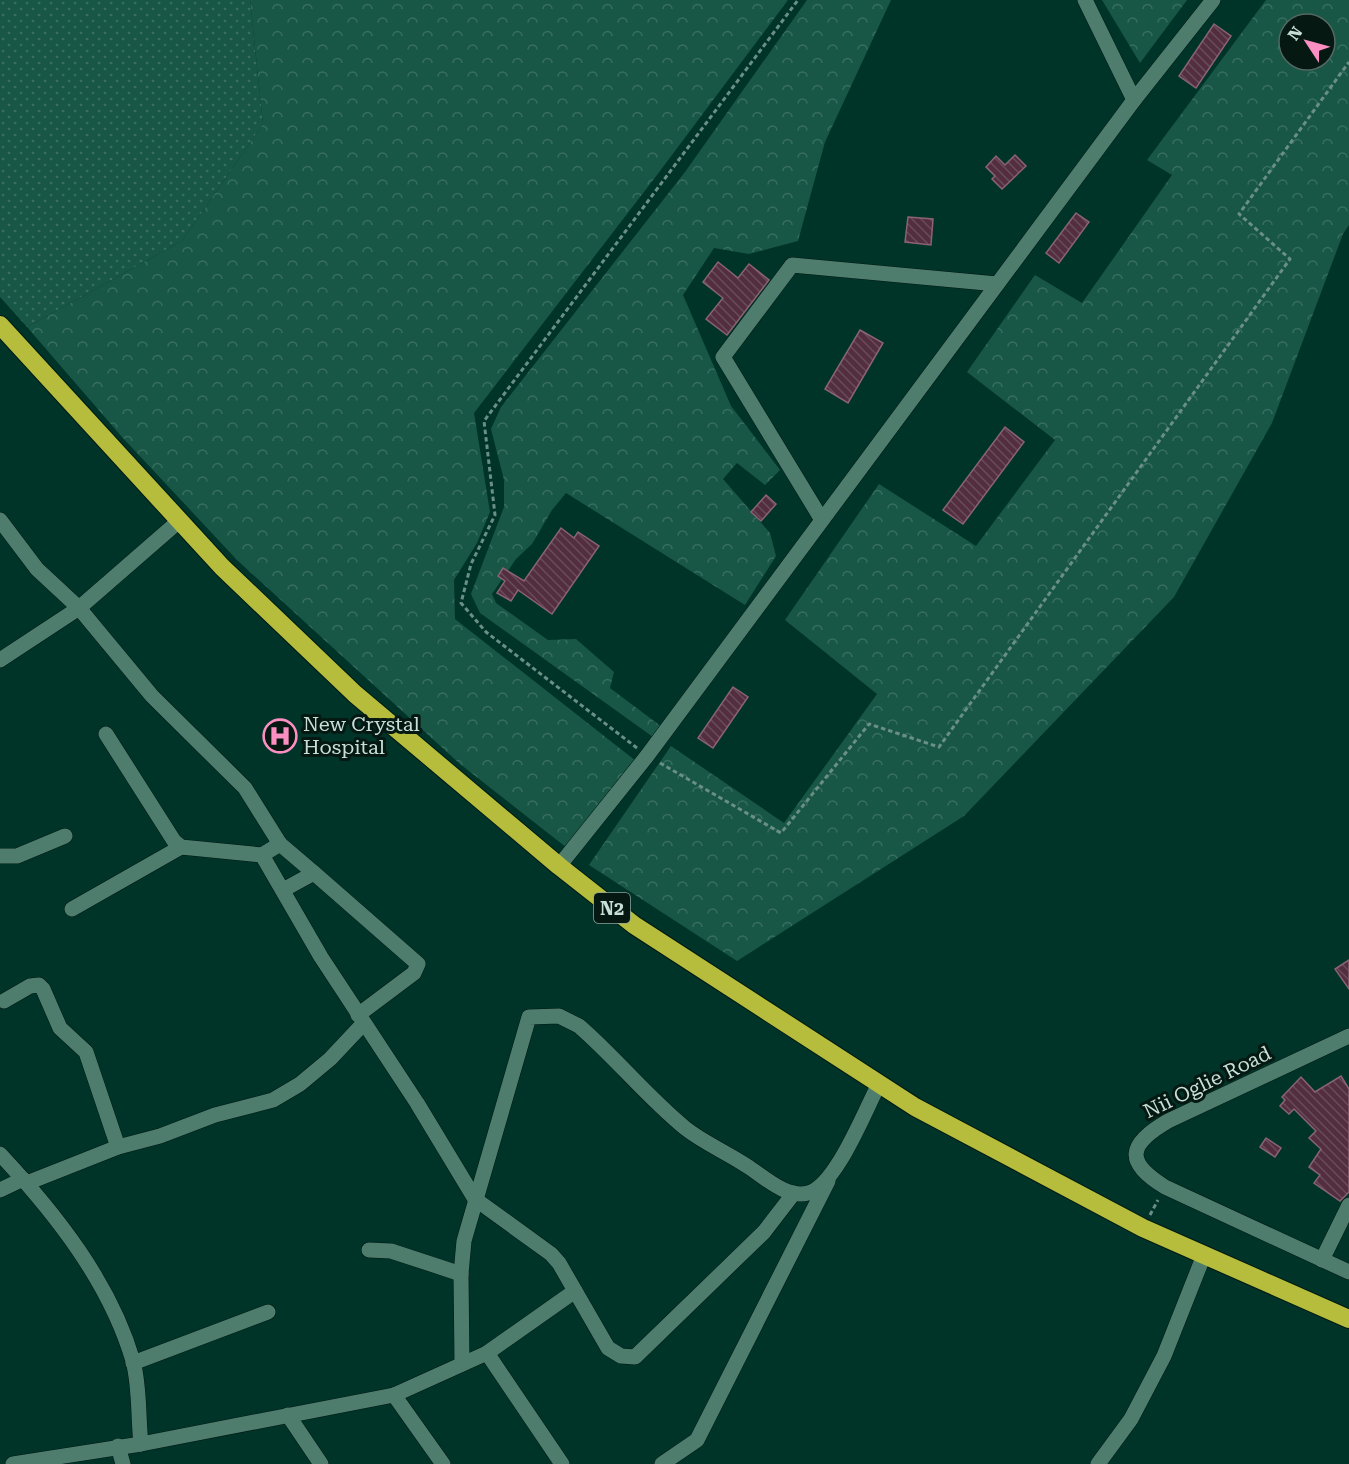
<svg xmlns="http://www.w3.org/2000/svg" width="1349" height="1464" viewBox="0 0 1349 1464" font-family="'Roboto Serif',serif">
  <defs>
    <pattern id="grass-dots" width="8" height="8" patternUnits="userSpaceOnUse" patternTransform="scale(1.5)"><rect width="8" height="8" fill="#185646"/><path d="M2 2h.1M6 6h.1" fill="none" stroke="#386e60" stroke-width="1.8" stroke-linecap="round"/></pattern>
    <pattern id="forest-crowns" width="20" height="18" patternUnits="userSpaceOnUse" patternTransform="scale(1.5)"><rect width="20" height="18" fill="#185646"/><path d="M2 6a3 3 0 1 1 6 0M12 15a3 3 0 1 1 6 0" fill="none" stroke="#386e60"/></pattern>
    <pattern id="building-back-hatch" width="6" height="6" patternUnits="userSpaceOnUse" patternTransform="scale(1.5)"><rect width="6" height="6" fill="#522e3e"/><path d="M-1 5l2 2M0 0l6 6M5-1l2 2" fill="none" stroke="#694c59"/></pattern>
  </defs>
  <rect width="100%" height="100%" fill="#003428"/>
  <!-- grass -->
  <path fill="url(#grass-dots)" d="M0 0H250L263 124 182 241 27 327 0 297Z"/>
  <!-- forest -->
  <g fill="url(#forest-crowns)" fill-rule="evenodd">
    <path d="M250 0H788L657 175 474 413 490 512 477 543 454 580 455 619 636 761 567 848 460 764 237 560 122 437 27 327 182 241 263 124Z"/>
    <path d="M807 0H891L825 142 798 241 749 254 714 248 683 295 731 406 780 470 765 485 737 463 723 479 770 533 776 556 745 605 566 493 552 510 532 544 516 559 492 594 496 603 548 640 576 639 614 672 610 688 662 727 653 737 480 613 471 594 504 507V480L491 429 501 407 685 172Z"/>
    <path d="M1102 0H1187L1140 63Z"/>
    <path d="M1266 0H1349V225L1343 234 1272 423 1174 597 964 816 737 961 589 865 671 746 784 823 877 694 785 620 879 484 976 546 1055 440 967 372 1035 275 1082 303 1172 175 1147 160ZM1289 24H1325V60H1289Z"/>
  </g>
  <!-- building -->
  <g fill="url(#building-back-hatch)" stroke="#8b6374" stroke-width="1.5">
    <path d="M1214 24 1231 36 1196 88 1179 76Z"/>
    <path d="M1015 155 1026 166 1002 189 992 179 995 176 986 167 996 156 1005 165Z"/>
    <path d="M1076 213 1089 222 1059 263 1046 253Z"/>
    <path d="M908 217 933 219 931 245 905 242Z"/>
    <path d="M718 262 738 278 749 264 769 280 727 335 706 319 723 298 703 282Z"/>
    <path d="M860 330 883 343 848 403 825 389Z"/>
    <path d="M1005 427 1024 442 963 524 943 510Z"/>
    <path d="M766 495 776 504 761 521 751 512Z"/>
    <path d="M561 528 574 538 578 532 599 546 552 614 518 590 511 601 497 593 505 581 498 576 503 568 524 581Z"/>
    <path d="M733 687 748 697 713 748 698 738Z"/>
    <path d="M1349 960V989L1335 969Z"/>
    <path d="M1341 1076 1349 1089V1192L1340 1201 1314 1183 1320 1175 1309 1167 1321 1149 1309 1138 1316 1131 1294 1109 1289 1114 1280 1106 1285 1100 1282 1097 1301 1077 1315 1092Z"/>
    <path d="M1266 1138 1281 1148 1275 1157 1260 1147Z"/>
  </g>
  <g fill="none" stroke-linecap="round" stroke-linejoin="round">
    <defs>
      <g id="minor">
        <path d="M1085 0 1134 100"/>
        <path d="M0 520 37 569 79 608 152 696 245 788 280 844 262 855 321 957 417 1103 475 1199 551 1254 559 1263 608 1348 621 1356 635 1357 764 1232 794 1193"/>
        <path d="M822 520 723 357 792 265 997 284"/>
        <path d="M0 660 79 608 179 521"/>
        <path d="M106 734 174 841 181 847 262 855"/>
        <path d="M280 844 314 873"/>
        <path d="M0 856H17L65 836"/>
        <path d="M559 866 647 756 1134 100 1213 0"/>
        <path d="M283 890 314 873 418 964 414 973 358 1015"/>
        <path d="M72 909 181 847"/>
        <path d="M4 1001 30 986 39 985 43 989 60 1028 86 1052 118 1147"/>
        <path d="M1349 1036 1168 1121C1127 1145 1125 1162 1165 1187L1349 1272"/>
        <path d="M0 1154C55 1213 110 1282 133 1361 140 1387 138 1418 141 1444L13 1464"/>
        <path d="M27 1183 118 1147 160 1136 215 1115 273 1100 300 1084 330 1059 363 1024"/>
        <path d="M0 1190 23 1179"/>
        <path d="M369 1250 391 1251 461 1274"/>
        <path d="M1322 1260 1349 1205"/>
        <path d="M487 1353 562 1464"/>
        <path d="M133 1363 268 1312"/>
        <path d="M462 1364 461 1274 464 1241 529 1017 559 1016 579 1026C616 1058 647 1097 685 1128 704 1143 726 1152 747 1166 763 1176 787 1199 808 1193 836 1186 865 1110 879 1084"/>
        <path d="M394 1395 443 1464"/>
        <path d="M288 1415 321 1464"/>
        <path d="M141 1444 394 1395 487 1353 575 1291"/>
        <path d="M118 1446 123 1464"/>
        <path d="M662 1464 697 1440 828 1181"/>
        <path d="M1098 1464 1131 1419 1164 1356 1204 1255"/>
      </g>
      <path id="highway" d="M0 325 222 567 355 694 559 866 634 925 915 1107 1143 1228 1349 1319"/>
    </defs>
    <!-- minor casing -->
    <use href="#minor" stroke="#011812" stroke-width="16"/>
    <!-- highway casing -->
    <use href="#highway" stroke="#011812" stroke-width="20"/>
    <!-- path -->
    <g stroke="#6a8f85" stroke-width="3" stroke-dasharray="4.5 3" stroke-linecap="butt">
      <path d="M637 748 486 632 461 603 471 564 495 515 484 421 798 0"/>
      <path d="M660 763 781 833 869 724 939 747 1290 259 1239 214 1349 62"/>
      <path d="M1150 1215 1158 1200"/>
    </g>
    <!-- minor -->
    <use href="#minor" stroke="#4e7d6e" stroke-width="15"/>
    <!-- highway -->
    <use href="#highway" stroke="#b6bc3b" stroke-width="18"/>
  </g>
  <!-- icons -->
  <defs>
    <symbol id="hospital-ring" viewBox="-11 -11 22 22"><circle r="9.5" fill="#051812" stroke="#fc8fc1" stroke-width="1.5"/><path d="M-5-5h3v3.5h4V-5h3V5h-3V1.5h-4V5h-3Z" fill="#fc8fc1"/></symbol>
  </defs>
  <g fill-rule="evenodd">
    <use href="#hospital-ring" x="261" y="717" width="38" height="38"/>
  </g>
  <g text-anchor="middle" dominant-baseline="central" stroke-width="6" stroke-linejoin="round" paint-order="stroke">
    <!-- shield labels -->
    <rect fill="#051812" stroke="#8da39c" stroke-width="1.5" x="594" y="893" width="36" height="30" rx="4.5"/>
    <g font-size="18" font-weight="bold" fill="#c7dfd7">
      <text x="612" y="908">N2</text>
    </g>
    <!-- poi labels -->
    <g font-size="20" fill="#c7dfd7" stroke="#051812" text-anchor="start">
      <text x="303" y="724">New Crystal<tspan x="303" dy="23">Hospital</tspan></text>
    </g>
    <!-- street labels -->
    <g font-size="20" fill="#c7dfd7" stroke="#051812">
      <text transform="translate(1207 1082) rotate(-26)">Nii Oglie Road</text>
    </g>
  </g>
  <!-- north arrow -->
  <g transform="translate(1307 42) rotate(306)"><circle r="28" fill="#051812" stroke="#536861" stroke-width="1.5"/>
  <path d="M0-4.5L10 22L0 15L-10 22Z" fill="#fc8fc1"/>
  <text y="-9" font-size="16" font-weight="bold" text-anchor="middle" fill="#c7dfd7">N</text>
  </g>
</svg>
